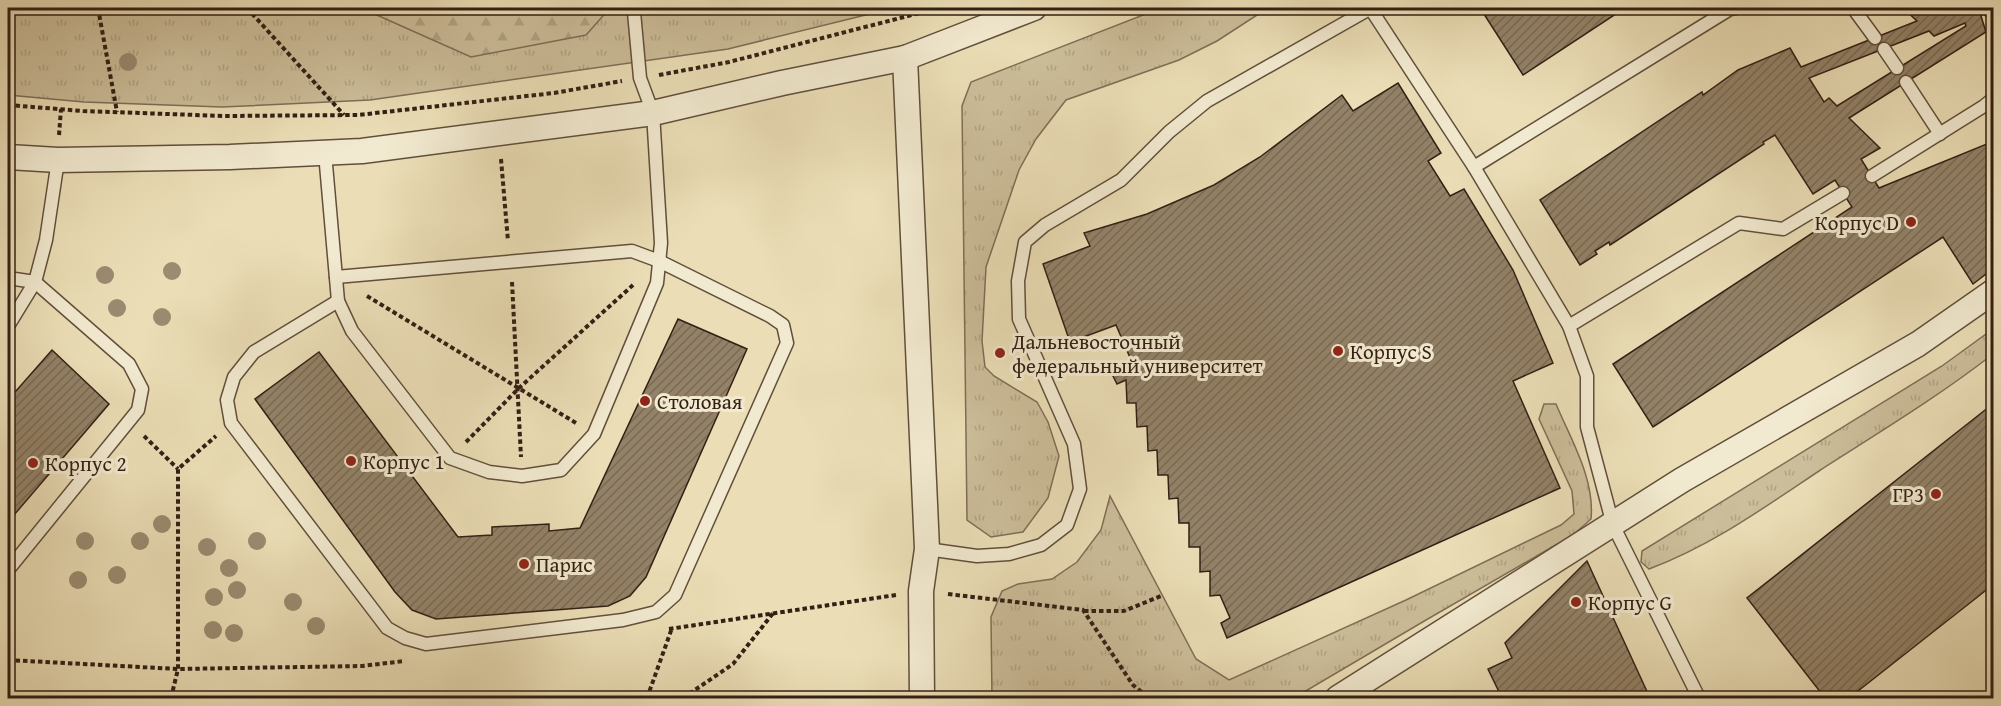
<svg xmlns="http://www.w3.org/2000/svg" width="2001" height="706" viewBox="0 0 2001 706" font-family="'Gentium Book Plus',serif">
  <defs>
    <pattern id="grass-tufts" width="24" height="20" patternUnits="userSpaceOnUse" patternTransform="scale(1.5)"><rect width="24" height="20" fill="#ccbe9a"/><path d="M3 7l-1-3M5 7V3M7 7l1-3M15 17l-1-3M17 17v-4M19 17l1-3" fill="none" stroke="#b0a384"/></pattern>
    <pattern id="forest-firs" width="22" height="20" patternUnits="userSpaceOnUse" patternTransform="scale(1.5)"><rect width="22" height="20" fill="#ccbe9a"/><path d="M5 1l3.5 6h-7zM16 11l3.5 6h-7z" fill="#b0a384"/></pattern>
    <pattern id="building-hatch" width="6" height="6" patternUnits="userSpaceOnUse" patternTransform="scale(1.5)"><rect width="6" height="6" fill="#938268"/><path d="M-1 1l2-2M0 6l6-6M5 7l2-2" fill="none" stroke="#796a54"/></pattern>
  </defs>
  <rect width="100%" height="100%" fill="#ebdeb6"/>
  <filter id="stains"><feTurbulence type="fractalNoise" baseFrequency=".00333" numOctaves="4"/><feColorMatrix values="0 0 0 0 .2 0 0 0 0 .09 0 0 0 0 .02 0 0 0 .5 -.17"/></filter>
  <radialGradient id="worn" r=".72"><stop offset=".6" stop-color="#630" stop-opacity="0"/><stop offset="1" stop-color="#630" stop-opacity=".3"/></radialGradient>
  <!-- grass -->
  <g fill="url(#grass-tufts)" stroke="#806e57" stroke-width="1.5">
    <path d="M8 8H894L728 49 370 100 222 107 84 102 8 95Z"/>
    <path d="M1161 8H1268L1217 41 1179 60 1066 100 1036 139 1019 170 986 267 982 341 985 367 994 376 1037 402 1048 422 1059 456 1048 498 1023 532 991 537 967 520 962 106 971 82Z"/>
    <path d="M1993 329V354C1938 397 1878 433 1819 471 1765 507 1711 546 1649 569L1641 562 1642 551 1942 366Z"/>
    <path d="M1544 404H1556C1571 440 1595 479 1591 519L1573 535 1426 620 1294 698H992L991 617 1002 591 1018 584 1052 579 1077 562 1101 530 1110 496 1196 659 1229 680 1406 600 1561 525 1574 514 1572 491 1539 419Z"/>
  </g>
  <!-- forest -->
  <path fill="url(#forest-firs)" stroke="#806e57" stroke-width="1.5" d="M361 8H610L586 35 471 57Z"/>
  <!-- building -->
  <g fill="url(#building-hatch)" stroke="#331f14" stroke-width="1.5" fill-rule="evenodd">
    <path d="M1488 8H1625L1523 75 1482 11Z"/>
    <path d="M1903 8H1994V14L1988 19 1984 14 1981 16 1986 32 1849 118 1880 148 1861 159 1879 188 1994 141V268L1973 284 1943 237 1653 427 1613 364 1852 207 1835 180 1813 194 1775 135 1763 142 1764 144 1610 245 1609 242 1595 251 1597 254 1580 265 1540 200 1702 92 1703 95 1738 70 1790 48 1801 67 1917 21ZM1965 23 1966 26 1837 106 1829 98 1824 102 1809 78 1929 31 1934 36Z"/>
    <path d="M1398 83 1441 153 1428 161 1450 196 1464 189 1513 270 1553 363 1513 381 1560 488 1227 638 1221 623 1230 618 1220 595 1210 596V571L1200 572V547H1189V523H1179L1178 498 1169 499 1168 475H1158L1157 450 1148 451 1147 426 1137 427 1136 403H1127L1126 380 1117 384 1110 370 1131 360 1116 325 1070 342 1043 264 1090 246 1084 233 1147 214 1214 185 1260 157 1342 95 1353 111Z"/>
    <path d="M678 319 747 349 646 577 630 596 608 606 436 619 412 610 395 592 255 399 319 352 458 537 492 535V527L549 524V531L580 528Z"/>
    <path d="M52 350 109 404 8 522V400Z"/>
    <path d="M1994 403V584L1849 698H1825L1747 598Z"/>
    <path d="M1587 561 1650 698H1502L1488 669 1512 658 1505 643Z"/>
  </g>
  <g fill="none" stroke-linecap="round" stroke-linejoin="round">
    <defs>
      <g id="lane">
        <path d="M1370 8 1474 167 1569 326 1587 376V427L1613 525 1699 698"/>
        <path d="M1853 8 1875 38"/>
        <path d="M1884 49 1897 68"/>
        <path d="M1906 82 1940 134"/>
        <path d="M325 153 338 301 352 331 450 458 489 472 522 476 561 470 594 434 657 283 661 243 653 113 640 78 634 12 631 8"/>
        <path d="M1474 167 1730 9 1736 8"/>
        <path d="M1872 176 1984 106 1994 98"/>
        <path d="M336 277 632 251 659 261 770 316 783 325 787 343 675 595 656 612 623 620 426 644 405 638 387 628 231 423 227 400 234 377 254 352 338 301"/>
        <path d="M8 278 35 282 129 364 142 389 138 410 8 570"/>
        <path d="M8 326 35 282 46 240 58 160"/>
        <path d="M1569 326 1739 223 1783 229 1843 193"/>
        <path d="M927 549 977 556 1009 554 1041 545 1067 525 1080 489 1074 444 1019 319 1018 281 1025 242 1045 225 1121 180 1169 132 1207 101 1371 8"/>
      </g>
      <g id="street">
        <path d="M905 58 927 549 921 591 922 698"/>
        <path d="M8 157 58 160 230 157 362 151 653 113 782 83 905 58 1034 8"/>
        <path d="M1338 698 1682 480 1918 344 1994 291"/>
      </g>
    </defs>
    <!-- lane casing -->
    <use href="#lane" stroke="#614f3c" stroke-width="15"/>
    <!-- street casing -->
    <use href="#street" stroke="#614f3c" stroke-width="27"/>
    <!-- path -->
    <g stroke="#331f14" stroke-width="4" stroke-dasharray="4.5 3" stroke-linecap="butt">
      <path d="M98 8 117 112"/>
      <path d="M247 8 344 115"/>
      <path d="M659 75 729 62 939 8"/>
      <path d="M8 105 83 111 224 116 358 115 554 93 622 81"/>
      <path d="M59 135 61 109"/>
      <path d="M501 159 508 241"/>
      <path d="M512 282 521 457"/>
      <path d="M367 296 576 423"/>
      <path d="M144 436 178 469"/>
      <path d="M466 442 519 388 633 285"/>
      <path d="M948 594 1083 610 1133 685 1149 698"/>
      <path d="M1084 611H1124L1161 596"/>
      <path d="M669 629 896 595"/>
      <path d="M8 660 178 669 362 666 405 661"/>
      <path d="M171 698 178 669V469L216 436"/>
      <path d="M647 698 672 628"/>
      <path d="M675 698 689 694 733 664 774 612"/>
    </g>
    <!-- lane -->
    <use href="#lane" stroke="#f2ead0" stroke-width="12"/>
    <!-- street -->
    <use href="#street" stroke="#f2ead0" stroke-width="24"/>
  </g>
  <!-- trees -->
  <g fill="#9b8b70">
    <circle cx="128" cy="62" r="9"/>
    <circle cx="172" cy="271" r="9"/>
    <circle cx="105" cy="275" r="9"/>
    <circle cx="117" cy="308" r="9"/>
    <circle cx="162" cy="317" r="9"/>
    <circle cx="162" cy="524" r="9"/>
    <circle cx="85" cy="541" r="9"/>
    <circle cx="140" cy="541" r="9"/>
    <circle cx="257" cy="541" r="9"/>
    <circle cx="207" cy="547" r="9"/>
    <circle cx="229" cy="568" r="9"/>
    <circle cx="117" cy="575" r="9"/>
    <circle cx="78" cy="580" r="9"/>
    <circle cx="237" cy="590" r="9"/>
    <circle cx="214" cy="597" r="9"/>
    <circle cx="293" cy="602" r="9"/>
    <circle cx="316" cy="626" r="9"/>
    <circle cx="213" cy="630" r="9"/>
    <circle cx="234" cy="633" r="9"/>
  </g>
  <!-- markers -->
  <g fill="#8f2418" stroke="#f2ead0" stroke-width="2">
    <circle cx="1911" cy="222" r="6"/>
    <circle cx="1338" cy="351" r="6"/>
    <circle cx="1000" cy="353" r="6"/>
    <circle cx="645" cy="401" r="6"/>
    <circle cx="351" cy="461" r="6"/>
    <circle cx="33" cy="463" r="6"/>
    <circle cx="1936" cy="494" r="6"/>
    <circle cx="524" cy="564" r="6"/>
    <circle cx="1576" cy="602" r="6"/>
  </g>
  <g text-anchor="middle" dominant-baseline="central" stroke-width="6" stroke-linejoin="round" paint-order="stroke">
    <!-- poi labels -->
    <g font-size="21" fill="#331f14" stroke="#f2ead0" text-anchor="start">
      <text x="1899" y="222" text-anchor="end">Корпус D</text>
      <text x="1012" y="341">Дальневосточный<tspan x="1012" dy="24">федеральный университет</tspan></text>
      <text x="1350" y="351">Корпус S</text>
      <text x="657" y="401">Столовая</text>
      <text x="363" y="461">Корпус 1</text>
      <text x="45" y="463">Корпус 2</text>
      <text x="1924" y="494" text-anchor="end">ГР3</text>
      <text x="536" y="564">Парис</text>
      <text x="1588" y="602">Корпус G</text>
    </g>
  </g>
  <!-- margin -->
  <rect width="2001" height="706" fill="none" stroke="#ebdeb6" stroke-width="30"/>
  <rect x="9" y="9" width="1983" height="688" fill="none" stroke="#331f14" stroke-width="3"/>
  <rect x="15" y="15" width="1971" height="676" fill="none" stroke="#331f14" stroke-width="1.5"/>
  <rect width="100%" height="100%" filter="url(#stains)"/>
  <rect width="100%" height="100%" fill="url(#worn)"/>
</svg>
